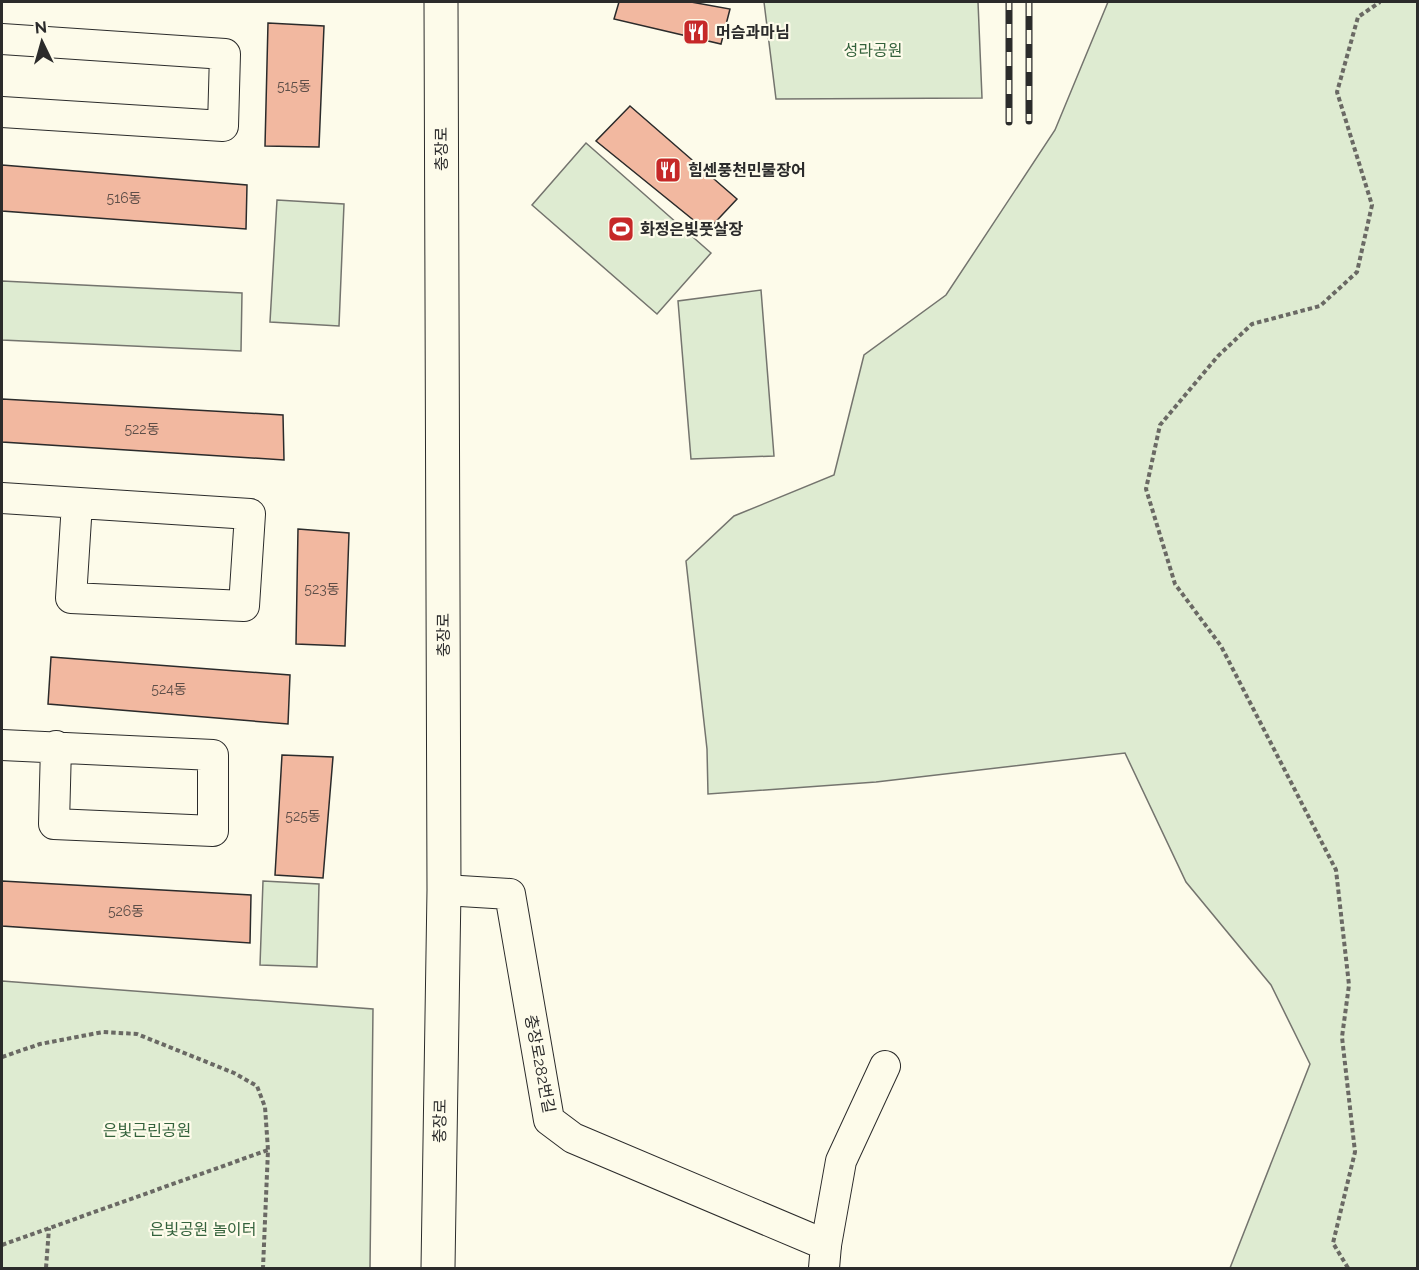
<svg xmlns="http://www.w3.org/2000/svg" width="1419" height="1270" viewBox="0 0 1419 1270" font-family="Raleway,'Noto Sans KR',sans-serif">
  <rect width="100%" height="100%" fill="#fdfbea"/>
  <!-- green -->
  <g fill="#deebd1" stroke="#74746e" stroke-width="1.5">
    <path d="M764 2H978L982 98 776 99Z"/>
    <path d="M1108 2H1417L1418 1266 1416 1268H1230L1310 1064 1271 985 1186 882 1125 753 876 782 708 794 707 749 686 561 734 516 834 475 864 355 946 295 1055 130Z"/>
    <path d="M586 143 711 253 657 314 532 205Z"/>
    <path d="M277 200 344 204 339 326 270 322Z"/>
    <path d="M2 281 242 293 241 351 2 340Z"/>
    <path d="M761 290 774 456 691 459 678 301Z"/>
    <path d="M263 881 319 884 317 967 260 965Z"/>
    <path d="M2 981 373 1009 370 1268H2Z"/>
  </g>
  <!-- building -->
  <g fill="#f2b8a0" stroke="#2b2b2b" stroke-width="1.5">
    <path d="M619 2H691L730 9 721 44 614 19Z"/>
    <path d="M268 23 324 26 319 147 265 146Z"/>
    <path d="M630 106 737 199 707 231 596 141Z"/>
    <path d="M2 165 247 185 246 229 2 211Z"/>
    <path d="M2 399 283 415 284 460 2 442Z"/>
    <path d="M298 529 349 533 345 646 296 644Z"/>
    <path d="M51 657 290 675 288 724 48 704Z"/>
    <path d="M282 755 333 757 323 878 275 875Z"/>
    <path d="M2 881 251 895 250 943 2 926Z"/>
  </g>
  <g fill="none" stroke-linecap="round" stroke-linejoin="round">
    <defs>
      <g id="minor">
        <path d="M2 39 225 54 223 126 2 112"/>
        <path d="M2 498 250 514 244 606 71 598 77 503"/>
        <path d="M2 745 213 755V831L54 824 56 746"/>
        <path d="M444 890 510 894 549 1120 573 1138 826 1245 824 1268"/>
        <path d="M826 1245 841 1161 885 1066"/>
      </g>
      <path id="major" d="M438 1268 444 890 441 2"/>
    </defs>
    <!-- minor casing -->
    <use href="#minor" stroke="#2b2b2b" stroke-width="32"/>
    <!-- major casing -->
    <use href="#major" stroke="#2b2b2b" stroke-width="35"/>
    <!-- path -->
    <g stroke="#6a6964" stroke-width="4" stroke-dasharray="4.5 3" stroke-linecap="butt">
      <path d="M2 1057 40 1044 103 1032 137 1034 234 1073 257 1086 265 1107 268 1150 263 1268"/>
      <path d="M2 1245 268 1150"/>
      <path d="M46 1268 49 1228"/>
      <path d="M1348 1268 1333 1243 1355 1152 1342 1037 1349 985 1336 870 1221 646 1175 584 1146 489 1160 425 1218 356 1252 324 1320 306 1357 272 1372 205 1337 92 1358 17 1380 2"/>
    </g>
    <!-- minor -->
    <use href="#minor" stroke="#fdfbea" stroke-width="30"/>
    <!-- major -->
    <use href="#major" stroke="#fdfbea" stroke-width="33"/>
    <defs>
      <g id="rail">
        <path d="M1029 2V121"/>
        <path d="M1009 122V2"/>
      </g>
    </defs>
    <!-- rail casing -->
    <use href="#rail" stroke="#2b2b2b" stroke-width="7"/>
    <!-- rail -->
    <use href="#rail" stroke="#fdfbea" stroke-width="4.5" stroke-dasharray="14" stroke-linecap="butt"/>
  </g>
  <!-- icons -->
  <defs>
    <symbol id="restaurant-square" viewBox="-11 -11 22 22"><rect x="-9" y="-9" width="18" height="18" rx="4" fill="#c62828" stroke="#fdfbea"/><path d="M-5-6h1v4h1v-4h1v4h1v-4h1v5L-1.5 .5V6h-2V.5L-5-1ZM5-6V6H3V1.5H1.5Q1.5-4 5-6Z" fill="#fff"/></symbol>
    <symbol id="stadium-square" viewBox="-11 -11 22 22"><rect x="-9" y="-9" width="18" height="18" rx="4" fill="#c62828" stroke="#fdfbea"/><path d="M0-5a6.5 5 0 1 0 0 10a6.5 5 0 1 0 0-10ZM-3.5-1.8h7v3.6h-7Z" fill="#fff"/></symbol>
  </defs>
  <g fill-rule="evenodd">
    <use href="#restaurant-square" x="681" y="17" width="30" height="30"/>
    <use href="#restaurant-square" x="653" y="155" width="30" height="30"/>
    <use href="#stadium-square" x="606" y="214" width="30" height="30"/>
  </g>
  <g text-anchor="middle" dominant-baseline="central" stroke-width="4.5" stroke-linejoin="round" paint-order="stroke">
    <!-- number labels -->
    <g font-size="14" fill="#5d4e48">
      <text x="294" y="86">515동</text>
      <text x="124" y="198">516동</text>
      <text x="142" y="429">522동</text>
      <text x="322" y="589">523동</text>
      <text x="169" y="689">524동</text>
      <text x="303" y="816">525동</text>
      <text x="126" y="911">526동</text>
    </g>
    <!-- poi labels -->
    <g font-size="16" font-weight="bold" fill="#2b2b2b" stroke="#fdfbea" text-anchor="start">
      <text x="716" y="32">머슴과마님</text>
      <text x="688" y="170">힘센풍천민물장어</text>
      <text x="640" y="229">화정은빛풋살장</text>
    </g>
    <!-- park labels -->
    <g font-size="16" fill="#34623c" stroke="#fdfbea">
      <text x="873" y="50">성라공원</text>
      <text x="147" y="1130">은빛근린공원</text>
      <text x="203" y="1229">은빛공원 놀이터</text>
    </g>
    <!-- street labels -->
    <g font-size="16" fill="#2b2b2b" stroke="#fdfbea">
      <text transform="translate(441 149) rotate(-90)">충장로</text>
      <text transform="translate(443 635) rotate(-90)">충장로</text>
      <text transform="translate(540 1064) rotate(79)">충장로282번길</text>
      <text transform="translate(440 1121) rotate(-89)">충장로</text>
    </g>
  </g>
  <!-- border -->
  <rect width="1419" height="1270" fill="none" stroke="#2b2b2b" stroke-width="6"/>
  <!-- north arrow -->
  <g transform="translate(42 42) rotate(355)" stroke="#fdfbea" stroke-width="4.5" paint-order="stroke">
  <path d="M0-4.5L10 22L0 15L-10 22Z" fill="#2b2b2b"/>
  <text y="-9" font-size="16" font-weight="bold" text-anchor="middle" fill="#2b2b2b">N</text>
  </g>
</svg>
